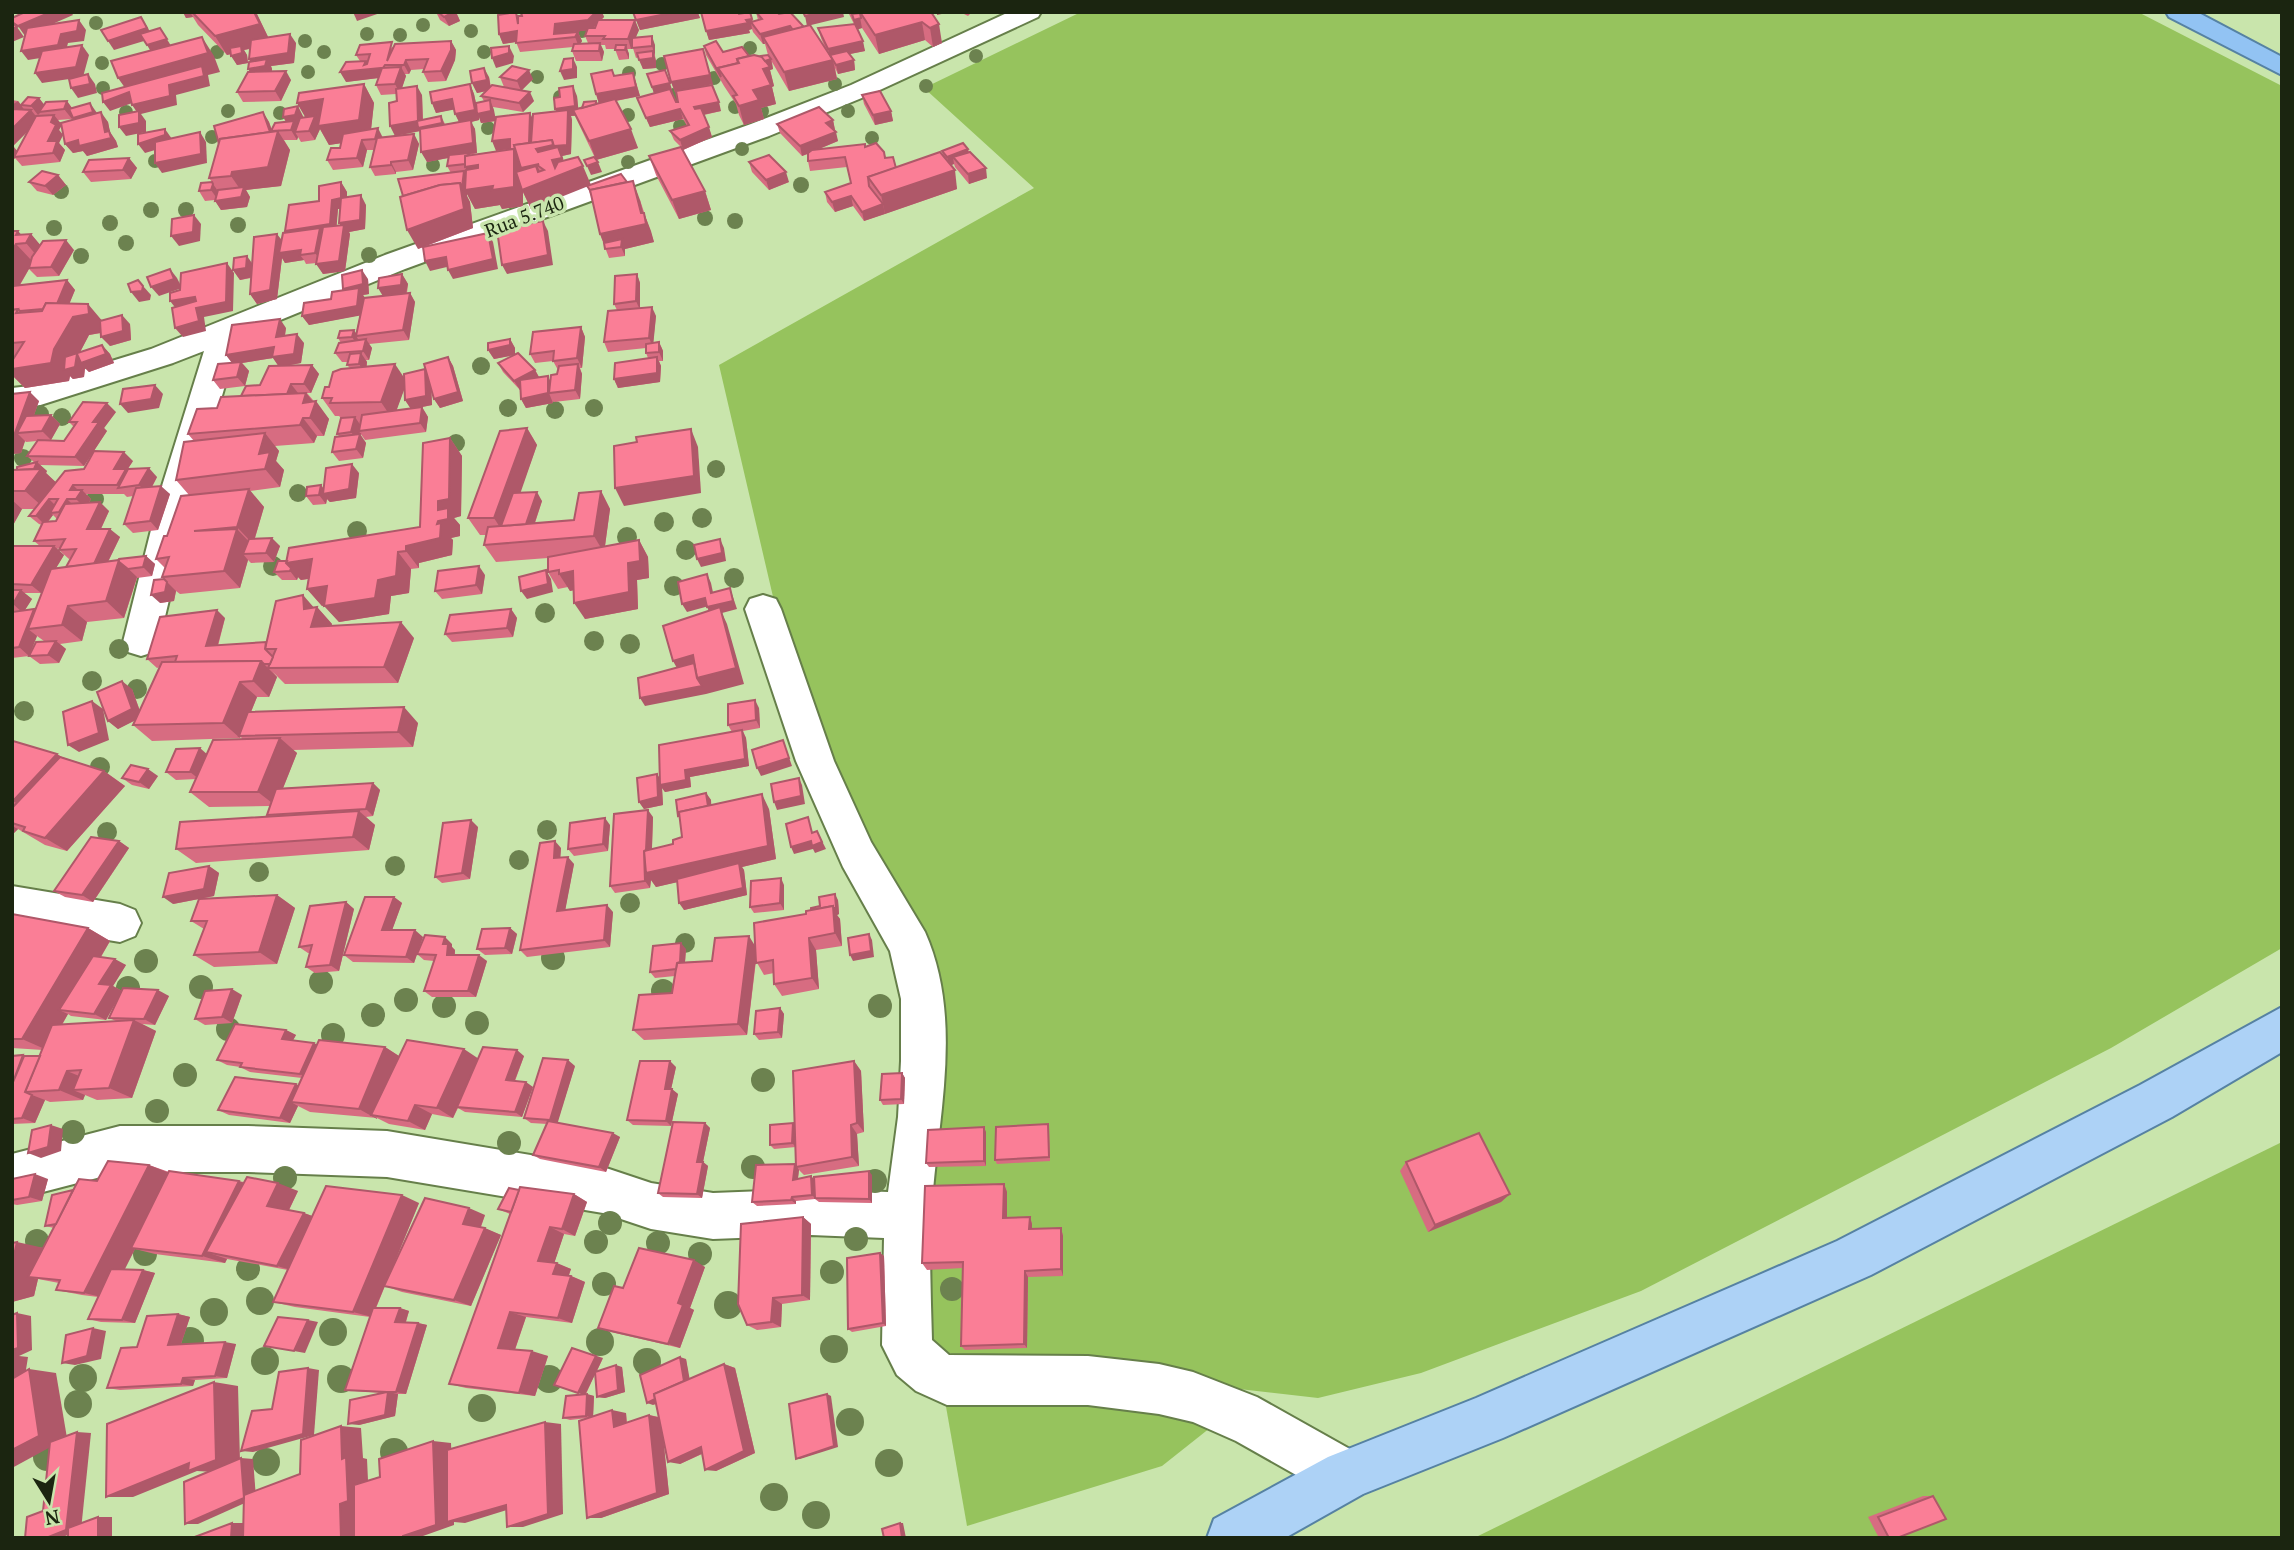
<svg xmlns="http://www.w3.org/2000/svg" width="2294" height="1550" viewBox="0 0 2294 1550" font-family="'PT Serif',serif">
  <rect width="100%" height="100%" fill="#c9e5ac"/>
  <!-- green -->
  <g fill="#96c35d">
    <path d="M1081 12H2138L2282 86V948L2111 1048 1641 1291 1421 1373 1318 1398 958 1357 930 1344 923 1321 933 1057 865 846 788 661 719 365 1034 188 924 88Z"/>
    <path d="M2282 1142V1538H1474Z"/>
    <path d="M1103 1395 1215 1424 1162 1466 967 1526 945 1401Z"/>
  </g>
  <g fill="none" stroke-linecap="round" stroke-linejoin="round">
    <defs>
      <g id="minor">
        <path d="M1009 12H1041L1038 17 869 95 769 136 405 269 239 337 196 486 159 642 154 652 141 656 128 652 123 642 162 486 204 351 173 363 31 408 12 410V388L30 386 151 349 385 255 751 124 851 85Z"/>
        <path d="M763 595 776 599 781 609 834 761 871 842 925 932C965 1022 936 1123 931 1217 929 1258 931 1299 932 1340L949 1355 1088 1356 1159 1364 1193 1372 1257 1397 1364 1457 1372 1475 1364 1493 1346 1501 1328 1493 1236 1441 1193 1422 1159 1414 1088 1405H947L916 1391 897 1375 882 1345 884 1238 811 1235 713 1239 651 1229 603 1213 387 1177 248 1172H120L12 1200V1154L120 1126H248L387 1131 603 1167 651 1183 713 1193 811 1189 888 1192 898 1117 901 1061V999L890 951 843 867 796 761 745 609 750 599Z"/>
        <path d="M12 886 120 904 135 910 141 923 135 936 120 942 12 924Z"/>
      </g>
      <path id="primary" d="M2282 1007V1052L2172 1117 1871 1275 1503 1438 1363 1494 1285 1538H1207L1214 1519 1328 1457 1476 1398 1837 1241 2140 1085Z"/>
      <path id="trunk" d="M2166 12H2197L2282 57V75L2169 17Z"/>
    </defs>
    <!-- minor casing -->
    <use href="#minor" stroke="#667f4a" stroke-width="4"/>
    <!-- primary casing -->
    <use href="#primary" stroke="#5682a2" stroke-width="4"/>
    <!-- trunk casing -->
    <use href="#trunk" stroke="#5682a2" stroke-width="4"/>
    <!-- minor -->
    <use href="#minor" fill="#fff" fill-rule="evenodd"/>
    <!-- primary -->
    <use href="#primary" fill="#add2f6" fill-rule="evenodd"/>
    <!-- trunk -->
    <use href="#trunk" fill="#92c3f3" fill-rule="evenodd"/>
  </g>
  <!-- trees -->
  <g fill="#6c824f">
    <circle cx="96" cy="23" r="7"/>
    <circle cx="423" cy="25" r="7"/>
    <circle cx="471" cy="31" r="7"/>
    <circle cx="582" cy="31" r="7"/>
    <circle cx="367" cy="34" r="7"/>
    <circle cx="400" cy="35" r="7"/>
    <circle cx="305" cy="41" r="7"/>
    <circle cx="750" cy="48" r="7"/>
    <circle cx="217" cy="52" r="7"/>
    <circle cx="324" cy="52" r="7"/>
    <circle cx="484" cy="52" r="7"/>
    <circle cx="976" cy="56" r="7"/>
    <circle cx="102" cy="63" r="7"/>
    <circle cx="662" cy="64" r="7"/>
    <circle cx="308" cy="72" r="7"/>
    <circle cx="629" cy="73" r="7"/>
    <circle cx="537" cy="77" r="7"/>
    <circle cx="714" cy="78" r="7"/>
    <circle cx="835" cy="84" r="7"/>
    <circle cx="926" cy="86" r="7"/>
    <circle cx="103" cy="88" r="7"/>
    <circle cx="676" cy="94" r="7"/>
    <circle cx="560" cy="97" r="7"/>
    <circle cx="735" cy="107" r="7"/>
    <circle cx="228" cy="111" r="7"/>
    <circle cx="762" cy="111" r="7"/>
    <circle cx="848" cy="111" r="7"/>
    <circle cx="126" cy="112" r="7"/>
    <circle cx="280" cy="113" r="7"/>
    <circle cx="628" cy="115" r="7"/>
    <circle cx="680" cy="126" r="7"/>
    <circle cx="488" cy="128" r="7"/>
    <circle cx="212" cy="137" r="7"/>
    <circle cx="872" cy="138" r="7"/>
    <circle cx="742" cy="149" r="7"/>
    <circle cx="155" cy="161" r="7"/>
    <circle cx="628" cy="162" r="7"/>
    <circle cx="433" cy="165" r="7"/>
    <circle cx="801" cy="185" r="8"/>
    <circle cx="61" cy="191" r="8"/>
    <circle cx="151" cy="210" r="8"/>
    <circle cx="186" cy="210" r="8"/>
    <circle cx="705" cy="218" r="8"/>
    <circle cx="735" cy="221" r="8"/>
    <circle cx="110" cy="223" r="8"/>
    <circle cx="238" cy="225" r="8"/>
    <circle cx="54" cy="228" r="8"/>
    <circle cx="126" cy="243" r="8"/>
    <circle cx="369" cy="255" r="8"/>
    <circle cx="81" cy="256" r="8"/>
    <circle cx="481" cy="366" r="9"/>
    <circle cx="508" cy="408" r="9"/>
    <circle cx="594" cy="408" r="9"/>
    <circle cx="555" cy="410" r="9"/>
    <circle cx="40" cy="414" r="9"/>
    <circle cx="62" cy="417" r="9"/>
    <circle cx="456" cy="443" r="9"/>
    <circle cx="23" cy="458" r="9"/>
    <circle cx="716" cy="469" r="9"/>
    <circle cx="298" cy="493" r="9"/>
    <circle cx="95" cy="499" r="9"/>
    <circle cx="702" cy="518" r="10"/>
    <circle cx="664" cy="522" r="10"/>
    <circle cx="357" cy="531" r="10"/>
    <circle cx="627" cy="537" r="10"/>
    <circle cx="686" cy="550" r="10"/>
    <circle cx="273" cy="566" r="10"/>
    <circle cx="734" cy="578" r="10"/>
    <circle cx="674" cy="586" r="10"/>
    <circle cx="545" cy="613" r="10"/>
    <circle cx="594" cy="641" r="10"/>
    <circle cx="630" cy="644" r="10"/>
    <circle cx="119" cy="649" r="10"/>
    <circle cx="92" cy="681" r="10"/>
    <circle cx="137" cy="689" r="10"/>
    <circle cx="24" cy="711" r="10"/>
    <circle cx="100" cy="767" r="10"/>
    <circle cx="547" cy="830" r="10"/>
    <circle cx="107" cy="832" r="10"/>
    <circle cx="519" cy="860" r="10"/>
    <circle cx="395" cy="866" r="10"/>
    <circle cx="259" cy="872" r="10"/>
    <circle cx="630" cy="903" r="10"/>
    <circle cx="685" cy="943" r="10"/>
    <circle cx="553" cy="958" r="12"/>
    <circle cx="146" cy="961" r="12"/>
    <circle cx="321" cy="982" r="12"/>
    <circle cx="201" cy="987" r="12"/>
    <circle cx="128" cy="988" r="12"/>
    <circle cx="663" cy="991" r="12"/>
    <circle cx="406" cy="1000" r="12"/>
    <circle cx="444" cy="1006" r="12"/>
    <circle cx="880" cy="1006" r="12"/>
    <circle cx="373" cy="1015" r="12"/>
    <circle cx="477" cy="1023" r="12"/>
    <circle cx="228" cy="1029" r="12"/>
    <circle cx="333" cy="1035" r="12"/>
    <circle cx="185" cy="1075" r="12"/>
    <circle cx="763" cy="1080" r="12"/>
    <circle cx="157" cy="1111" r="12"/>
    <circle cx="73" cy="1132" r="12"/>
    <circle cx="509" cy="1143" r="12"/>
    <circle cx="753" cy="1167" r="12"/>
    <circle cx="285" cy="1178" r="12"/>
    <circle cx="875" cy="1181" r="12"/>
    <circle cx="610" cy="1223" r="12"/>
    <circle cx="856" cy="1239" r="12"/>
    <circle cx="37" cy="1241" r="12"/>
    <circle cx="596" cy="1242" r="12"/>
    <circle cx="658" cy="1243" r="12"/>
    <circle cx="145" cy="1254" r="12"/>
    <circle cx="700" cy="1254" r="12"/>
    <circle cx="248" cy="1269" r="12"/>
    <circle cx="832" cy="1272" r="12"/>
    <circle cx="604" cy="1284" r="12"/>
    <circle cx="952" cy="1289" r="12"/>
    <circle cx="260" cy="1301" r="14"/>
    <circle cx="728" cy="1305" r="14"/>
    <circle cx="214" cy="1312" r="14"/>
    <circle cx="333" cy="1332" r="14"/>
    <circle cx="190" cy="1341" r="14"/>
    <circle cx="600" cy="1342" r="14"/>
    <circle cx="834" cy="1349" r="14"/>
    <circle cx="265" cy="1361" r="14"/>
    <circle cx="647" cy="1362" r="14"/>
    <circle cx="83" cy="1378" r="14"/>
    <circle cx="341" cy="1379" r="14"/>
    <circle cx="549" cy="1379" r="14"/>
    <circle cx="78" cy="1404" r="14"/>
    <circle cx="482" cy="1408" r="14"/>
    <circle cx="850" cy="1422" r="14"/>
    <circle cx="394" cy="1452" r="14"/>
    <circle cx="47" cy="1457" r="14"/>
    <circle cx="266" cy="1462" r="14"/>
    <circle cx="889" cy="1463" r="14"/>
    <circle cx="774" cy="1497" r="14"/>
    <circle cx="816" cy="1515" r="14"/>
  </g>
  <!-- wall -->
  <g fill="#d76c81" fill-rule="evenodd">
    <path d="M183 12H256L268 37 296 43 294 63 271 66 272 69V71L291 80 281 101 243 102 237 92 250 72V62L249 59 250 49 244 50 247 55 248 63 237 65 231 54 227 55 198 25 193 17 186 18Z"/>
    <path d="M436 12H456L460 21 449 26 440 20Z"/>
    <path d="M518 12H602L604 17 601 20 639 30 635 38 655 45V56L656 61V68L643 69 639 57 636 58 632 45 631 49H627L629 54V59L619 60 615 49H606L605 45H601L604 52 602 61H576L572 51 573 47 520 52 516 42 503 44 499 34 518 17 522 16ZM587 30 585 36 588 43 580 44 582 41 578 32H572Z"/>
    <path d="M633 12H742L739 13V14L750 12 753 22 758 20 756 12H777L825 48 821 38 818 28 854 24 848 12H931L942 43 933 47 925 40 879 54 862 28 858 29 865 51 850 54 854 60 855 70 838 74 835 68 837 79 789 91 772 62 773 69 770 70 774 86 772 87 776 104 761 108 764 119 744 125 739 115 736 104 724 86 706 55 704 46 723 52 749 56H761L768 55 765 44H763L753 32 752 29 749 30 750 33 709 40 701 13H698L700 18 640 30Z"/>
    <path d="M960 12H972L968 16Z"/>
    <path d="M451 41 456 50 455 60 446 81 428 82 423 72 424 69 411 70 409 74H405L406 76 402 88 422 95 423 120 441 116 445 124 459 122 454 109 436 113 432 103 470 84 474 94 476 103 484 101 481 96 487 91 477 93 472 83 489 77 491 87H504L500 77 533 79 522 90 534 101 523 112 493 107 495 119H533L556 112 577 96 578 109 596 101 597 103H599L596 94 612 70 615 76 633 73 636 82 640 96 616 101 638 148 596 160 575 116H571L572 120 571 154 562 156 531 209 523 192V206L502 209 500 205 475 209 467 194V196L470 202 473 228 418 249 451 173 447 166 448 158 427 162 420 131 395 136 396 94 381 95 376 85 378 78 346 82 360 61 356 55 394 47ZM479 117 481 123 495 121 496 151 510 149 470 155 477 153 475 129 471 122 479 120Z"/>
    <path d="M647 74 673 93H672L676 102H678L676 92H675L671 82 713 84 700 87 721 111 704 115 712 137 683 150 705 191 711 210 679 219 656 175 649 156 681 147 674 140 670 131 687 126 683 119 650 127 637 98 654 93Z"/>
    <path d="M364 84 374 103 371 129 383 138 414 134 419 144 413 170 396 172V174L375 176 370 167 374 150H367L363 167 333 170 327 160 340 148 341 143 329 145 320 129 315 140 301 142 298 137 297 140H284L290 150 281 186 246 190 250 197 247 207 221 210 215 200 205 201 199 191 212 182 209 178 263 112 269 122 272 130 286 122 303 116V118L306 117 297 103Z"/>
    <path d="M862 95 891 111 893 121 875 125 864 104Z"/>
    <path d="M39 98 44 105 67 101 72 108 97 113 108 122 110 132 116 141 118 147 87 156 83 151 73 153 65 144 61 125 59 130 63 135 59 143 65 150 60 162 22 166 15 158 12 161V100L18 101 21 105ZM72 117 74 120 61 124 58 120 72 119ZM28 131 17 151 13 146Z"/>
    <path d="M833 120 835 130H834L838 141 819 149 865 147 884 152 886 158 896 168 943 155 942 151 968 149 969 152 987 178 969 184 955 167 954 164 951 165 957 189 864 221 853 206 835 212 827 202 825 192 851 183 847 167 810 171 808 161V154L802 156 780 133 777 124Z"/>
    <path d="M129 158 137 168 131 179 91 182 83 172Z"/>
    <path d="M749 162 789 182 769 190 752 172Z"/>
    <path d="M58 175 66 185 53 195 37 191 29 182Z"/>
    <path d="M341 182 347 192V197L366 205 365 229 349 232 350 234 345 271 323 274 317 263 306 264 304 260 285 263 282 258 277 299 257 304 250 294 251 278 240 280 233 270 252 263 281 240 286 232 285 231ZM338 209H340L341 225 336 226Z"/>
    <path d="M587 186 640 200 654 242 625 249V256L609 258 600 234 591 196Z"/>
    <path d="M12 231 22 235 31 234 40 245 74 250 59 276 37 277 29 269 20 285 67 280 75 290 69 304 102 320 130 324 131 340 110 346 101 333 89 335 80 352 102 345 110 354 114 363 89 372 85 368 84 377 73 379 70 376 69 381 25 388 12 375Z"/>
    <path d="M402 274 408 284 407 293H410L415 302 409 340 369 344 372 348 369 360H366L367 362V366L404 377 425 369 448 357 453 366 463 401 440 408 434 399 431 389 432 405 418 408 422 407 428 417 426 432 365 440 360 433V434L366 443 363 458 339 461 332 452 339 436 337 434 341 418 339 416H335L322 398 329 387 350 368 347 365 348 362H342L335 353 341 343 338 338 356 333 360 315 309 325 302 316 331 299 344 290 343 289 368 279 369 294 363 295 365 298 383 296ZM404 389 405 400 411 409 396 411Z"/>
    <path d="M637 274 640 283V308L656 316 653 343 659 342 663 351V361H659L661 366 660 382 618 388 614 379 648 358 646 353V348L608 352 604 342 617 310 614 304Z"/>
    <path d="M581 327 585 337 582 368H580L582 374 580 399 554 402 553 401V403L526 408 521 399 520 390 503 372 498 363 513 355 494 359 488 350 510 339 515 348V354L535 370 539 377 550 381 557 374 558 370 553 361 535 363 530 354Z"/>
    <path d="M286 328 285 336 304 343 301 363 285 366 312 365 319 374 311 393H307L329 419 324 436H317L314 443 275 446 279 451 276 461 284 470 280 487 250 491 264 507 255 538 280 546 274 562 251 563 248 560 240 588 180 594 176 591 174 601 160 603 164 579 162 577 165 568 156 559 167 536 189 495 176 480 194 441 188 434 217 408 241 396 260 385 279 366 273 358 242 363 249 371 245 386 220 389 213 380 232 363 226 355Z"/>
    <path d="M12 394 39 401 34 415H51L60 424 51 440 64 441 74 427 69 422 116 412 104 428 107 431 84 466 40 465 47 471 46 473 56 483 133 461 127 470 157 477 152 487 170 494 158 530 133 533 124 524 133 496 127 497 124 494H86L91 499 89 503 109 511 101 529 120 537 108 562 146 556 155 564 152 576 137 578 124 618 87 622 82 641 60 644 66 649 59 663 40 664 29 656 44 641 37 636 29 656 12 658V546H40L34 541 42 525 39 524 29 516 35 509H22L12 527V470H17L35 463 27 456 37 441 26 442 25 441 21 453 12 454ZM53 515 57 519 56 521 48 522ZM60 548 59 550 69 559 71 558 66 567 56 568 64 555 57 549ZM44 588 35 611 25 610 32 599 24 593H41Z"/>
    <path d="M527 428 537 445 520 492 542 501 535 523 574 520 601 491 610 509 605 546 639 540 648 557 649 578 637 580 638 609 585 619 574 590 570 591 568 587 558 589 548 572V558L496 562 484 545 487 535H480L468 518Z"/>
    <path d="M450 438 462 456 461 516 454 518 460 525V536L451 538 453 540 452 555 419 563V568L411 569 409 593 391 596 389 614 339 622 324 605 322 606 307 589 308 579 301 580 298 577 297 580H282L274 572 287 561 420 527Z"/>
    <path d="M359 473 356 498 330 502 327 499 326 504 313 505 306 496Z"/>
    <path d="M485 575 482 594 442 599 435 591Z"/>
    <path d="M317 607 332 624 331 626 414 638 398 683 285 684 273 672 277 677 269 697H257L251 712 418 723 413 747 293 750 297 753 283 788 373 783 380 790 373 816 366 817 375 825 369 850 196 863 176 849 268 817 267 815 270 806 209 807 190 792 196 779 176 780 166 772 242 739 241 737 240 738 152 741 133 725 135 720 118 729 108 721 132 689 140 711 160 667 157 668 147 659 225 618 218 646 266 642 314 608Z"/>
    <path d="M511 609 517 618 513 637 452 642 445 634Z"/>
    <path d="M759 708 760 728 743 731 746 738 749 766 690 777 691 787 665 792 662 788 663 805 644 809 639 802 657 774 660 779 732 732 728 725Z"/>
    <path d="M12 742 57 754 62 757 104 771 125 786 67 851 45 845 18 829 12 835Z"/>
    <path d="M158 776 149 789 132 785 122 778Z"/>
    <path d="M706 793 711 800V805L769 809 776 859 742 867 744 870 747 895 684 910 677 882 656 887 651 880 650 888 615 893 610 886 653 817 652 849 673 844 682 837 680 818 678 816Z"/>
    <path d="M610 825 608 851 574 856 568 849Z"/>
    <path d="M478 827 470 879 442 883 435 877Z"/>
    <path d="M119 841 129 848 93 902 65 897 54 891Z"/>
    <path d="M561 848 560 857 574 864 565 910 613 912 610 947 527 957 520 950Z"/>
    <path d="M209 866 219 873 214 896 200 899 277 895 295 908 277 964 214 967 194 955 204 929 191 921 199 899 173 904Z"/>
    <path d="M784 885V910L754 913 750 907Z"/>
    <path d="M394 897 402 903 392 930 423 937 418 950 452 944V947L455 950V955L487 961 476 997H432L424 991 434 961 424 960 417 954 414 963 353 962 344 955Z"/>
    <path d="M838 900 839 914 837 915 840 919 842 946 816 950 819 989 782 996 774 984V973L764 975 756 961 747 1035 644 1040 633 1030 672 993 675 976 655 978 650 972 686 949 685 962 712 961 755 946 806 914 811 910Z"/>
    <path d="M346 902 354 909 339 971 315 973 306 967 310 953H308L299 947Z"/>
    <path d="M12 914 88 928 110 941 101 957 126 965 113 986 122 991 169 996 155 1025 142 1024 156 1031 132 1098 97 1100 85 1095 83 1100 50 1102 45 1100 35 1123 12 1124V1056H40L43 1050 12 1048ZM120 995 109 1018 116 1021 62 1025 68 1014 71 1016 106 1020Z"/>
    <path d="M510 928 517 934 512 954 485 955 477 949Z"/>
    <path d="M242 995 232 1023 205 1025 195 1019Z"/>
    <path d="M780 1008 784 1014 782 1038 759 1040 754 1034Z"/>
    <path d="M286 1030 296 1035 293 1040 317 1045 385 1047 399 1056 478 1058 524 1056 515 1081 533 1087 522 1117 465 1112 458 1108 453 1118 432 1114 425 1130 389 1124 377 1118 310 1112 298 1106 290 1123 229 1115 218 1110 299 1086 302 1078 250 1072 240 1067 227 1065 217 1060Z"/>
    <path d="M854 1061 861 1071 864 1132 857 1134 859 1166 804 1175 799 1170 798 1179H814L872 1175V1203L819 1202 815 1199 796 1201V1204L757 1206 752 1202 796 1165V1147L774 1149 770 1145 793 1123 795 1125Z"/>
    <path d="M575 1066 557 1123 620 1137 606 1172 540 1159 533 1155 547 1124 531 1123 524 1118Z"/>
    <path d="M676 1067 671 1089 678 1094 671 1126 633 1125 627 1120Z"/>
    <path d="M902 1073 905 1078 904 1104 883 1105 880 1100Z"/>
    <path d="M705 1123 710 1128 703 1162 708 1166 702 1198 663 1197 658 1193Z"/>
    <path d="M1049 1129 1050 1161 997 1164 995 1160Z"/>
    <path d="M986 1132V1166L929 1167 926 1163Z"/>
    <path d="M1406 1162 1510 1194 1501 1202 1428 1232 1400 1171Z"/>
    <path d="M149 1165 169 1172 244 1182 298 1191 289 1210 304 1213 312 1216 419 1203 394 1264 485 1215 481 1227 501 1235 471 1306 402 1292 385 1286 376 1308H400L409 1311 406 1322 418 1323 427 1325 406 1394H398L395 1416 359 1425 383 1393 355 1391 345 1390 370 1317 295 1307 273 1302 288 1270 227 1259 225 1263 155 1254 135 1249 124 1269 143 1270 155 1273 135 1323 101 1322 88 1319 98 1297 82 1295 56 1290 59 1283 38 1279 34 1296 12 1302V1243L43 1248 54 1228 45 1226 73 1190 97 1181Z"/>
    <path d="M12 1179H48L42 1201 17 1205 12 1204Z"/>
    <path d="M1004 1184 1007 1192V1218L1030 1217 1032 1224V1229L1061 1228 1063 1236V1276L1028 1277 1027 1348 965 1350 961 1346 963 1268 927 1270 922 1263Z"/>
    <path d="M519 1190 574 1194 587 1202 575 1236 564 1234 554 1263 571 1269 569 1275 585 1282 572 1323 526 1317 515 1350 548 1356 535 1396 466 1388 449 1384 510 1214 498 1209Z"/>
    <path d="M803 1217 811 1224 810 1300 782 1304 781 1327 757 1330 747 1325Z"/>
    <path d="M880 1253 884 1256 886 1326 852 1332 848 1329Z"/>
    <path d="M705 1267 690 1308 694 1310 680 1348 611 1332 598 1328 623 1288Z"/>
    <path d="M178 1314 190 1317 181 1344H236L227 1378 195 1380 193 1386 120 1390 107 1388 137 1347Z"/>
    <path d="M603 1358 597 1371 622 1367 625 1392 605 1398 597 1397 595 1374 586 1394 594 1396 593 1416 626 1413 627 1423 649 1415 659 1417 656 1404 653 1405 686 1359 689 1379 724 1364 735 1368 755 1453 716 1471 702 1454 680 1464 664 1446 669 1494 601 1518H587L588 1418 570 1420 563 1418 582 1394 578 1393Z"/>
    <path d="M1923 1496H1933L1897 1538H1879L1868 1517Z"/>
  </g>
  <!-- shaded-wall -->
  <g fill="#af5869" fill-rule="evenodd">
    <path d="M51 12H71L73 15 25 36 18 26Z"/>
    <path d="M183 12H190L193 17 186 18Z"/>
    <path d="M254 12H256L271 43 244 50 247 55 248 63 237 65 231 56 242 51 227 55 215 36Z"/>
    <path d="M353 12H383L357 21Z"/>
    <path d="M454 12H456L460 21 449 26 444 17Z"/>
    <path d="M596 12H602L604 17 591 30 554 34 555 24Z"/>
    <path d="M676 12H703L698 13 700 18 640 30 636 20Z"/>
    <path d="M822 12H843L844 17 807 26 805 16Z"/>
    <path d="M851 12H859L862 28 856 30Z"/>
    <path d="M937 12H951L937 15Z"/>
    <path d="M141 17 154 38 114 50 108 41Z"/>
    <path d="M752 19 754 27 751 22 752 29 749 30 750 33 709 40 706 31Z"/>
    <path d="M79 20 86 30 84 41 68 43 65 54 28 60 21 51 61 34Z"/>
    <path d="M635 20 639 30 631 49 628 39Z"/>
    <path d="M922 22 925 40 879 54 875 35Z"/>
    <path d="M939 24 942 43 933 47 930 28Z"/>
    <path d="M790 26 792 35 763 37 765 44H763L760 34Z"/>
    <path d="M17 27 24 37 12 42V29Z"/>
    <path d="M160 28 173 49 153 55 147 45Z"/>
    <path d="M517 31 521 41 503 44 499 34Z"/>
    <path d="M578 32 582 41 579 47 575 37Z"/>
    <path d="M290 34 296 43 294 63 271 66 272 69 271 76 254 78 248 69 254 68 249 59Z"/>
    <path d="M652 36 655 45V56L652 46Z"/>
    <path d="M202 37 214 56 220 72 208 75 210 86 176 95 177 105 141 114 146 121V132L126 136 119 127 139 115 132 105 135 102 110 111 103 102 128 92 118 78Z"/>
    <path d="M451 41 456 50 455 60 446 81 441 71Z"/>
    <path d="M863 41 865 51 830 58 828 49Z"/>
    <path d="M600 43 604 52 602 61 599 51Z"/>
    <path d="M82 45 89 55 83 77 42 83 35 73Z"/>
    <path d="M626 45 629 54V59L625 50Z"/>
    <path d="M509 46 514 56 513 63 496 68 492 58Z"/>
    <path d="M703 49 713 84 675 92 671 82Z"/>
    <path d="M653 51 656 61V68L643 69 639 60Z"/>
    <path d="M573 58 577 67V78L564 80 560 71Z"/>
    <path d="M771 59 773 69 770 70 774 86 772 87 776 104 761 108 764 119 744 125 739 106 740 68Z"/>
    <path d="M406 60 411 70 409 74 404 65Z"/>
    <path d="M833 60 837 79 789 91 784 72Z"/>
    <path d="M854 60 855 70 838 74 836 65Z"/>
    <path d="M366 61 370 69 382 68 387 77 346 82 340 72Z"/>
    <path d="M401 67 406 76 400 94 395 84Z"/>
    <path d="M484 68 489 77 491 90 477 93 472 83Z"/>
    <path d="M529 70 533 79 521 91 517 81Z"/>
    <path d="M286 71 291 80 281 101 275 91Z"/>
    <path d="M633 73 640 96 599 104 596 94Z"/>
    <path d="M88 74 95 84 97 93 78 98 71 88Z"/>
    <path d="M670 83 673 93 655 97 652 87Z"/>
    <path d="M364 84 374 103 370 139 329 145 320 129 315 140 309 131 313 121 308 122 297 103 323 99 334 118 318 120 321 125 359 120Z"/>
    <path d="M470 84 474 94 478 113 490 100 494 110 496 121 481 123 479 117V120L471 122 475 129 477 153 470 154 474 162 478 165 487 184 474 186 465 167 469 154 427 162 421 152 460 124 455 114Z"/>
    <path d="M417 86 422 95 423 127 441 116 445 126 395 136 390 126Z"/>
    <path d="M573 86 577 96 579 115 571 116 572 120 571 154 562 156 568 172 583 166 591 185 531 209 523 192V206L502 209 500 205 475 209 467 194V196L470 202 473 228 418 249 407 230 460 183 464 171 469 181 514 149 530 113 535 123 559 118 555 109ZM539 164 544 168V181L537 165Z"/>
    <path d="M530 92 534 101 523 112 519 103Z"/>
    <path d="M39 98 46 107 39 112 40 113 38 115 31 106Z"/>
    <path d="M452 99 457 109 436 113 432 103Z"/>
    <path d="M18 101 21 105 25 111 12 108V105Z"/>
    <path d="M67 101 74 111 72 119 64 109Z"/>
    <path d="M719 102 721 111 697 116 694 107Z"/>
    <path d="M90 103 97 113 80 128 73 118Z"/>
    <path d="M298 106 303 116 301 125H297L300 131 295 132 298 137 297 140 283 117Z"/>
    <path d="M680 109 683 119 650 127 646 118Z"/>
    <path d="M31 110 39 120 13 146 18 152 14 157 15 158 12 161V129Z"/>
    <path d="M891 111 893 121 875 125 873 115Z"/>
    <path d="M101 112 108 122 110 132 116 141 118 147 87 156 83 151 73 153 65 144 105 132Z"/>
    <path d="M263 112 269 122 272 131H278L290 150 281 186 246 190 250 197 247 207 221 210 215 201 242 192 231 176 232 172Z"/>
    <path d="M54 115 62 125 59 130 63 135 59 143 65 150 60 162 53 153 48 141 51 122Z"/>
    <path d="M833 120 835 130 829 133 826 123Z"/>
    <path d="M709 127 712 137 683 150 680 140Z"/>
    <path d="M378 128 383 138 381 149 375 139Z"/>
    <path d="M165 129 172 139V145L145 153 138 144Z"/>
    <path d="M631 129 638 148 596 160 589 141Z"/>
    <path d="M200 132 206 142 207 163 162 173 155 163Z"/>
    <path d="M836 132 838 141 802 156 800 146Z"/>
    <path d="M414 134 419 144 413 170 408 160Z"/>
    <path d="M510 139 515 148 496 151 492 141Z"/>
    <path d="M362 140 367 150 363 167 357 158Z"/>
    <path d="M968 149 969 158 953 157 954 164 949 166 947 157Z"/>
    <path d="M129 158 137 168 131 179 123 170Z"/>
    <path d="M391 162 396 172V174L391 165Z"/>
    <path d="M598 162 602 172 591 175 587 166Z"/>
    <path d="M986 168 987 178 969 184 968 174Z"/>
    <path d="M955 170 957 189 885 214 881 195Z"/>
    <path d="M786 172 789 182 769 190 766 180Z"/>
    <path d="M58 175 66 185 53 195 45 186Z"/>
    <path d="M633 181 640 200 646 224 644 213 651 231 654 242 625 249V256L621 247 606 249 600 234 641 213Z"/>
    <path d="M341 182 347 192V208L341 198Z"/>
    <path d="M213 184 220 194 218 200 211 190Z"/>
    <path d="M705 191 711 210 679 219 672 200Z"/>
    <path d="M361 195 366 205 365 229 349 232 350 234 345 271 323 274 316 264 343 230 339 223Z"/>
    <path d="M851 196 853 206 835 212 832 202Z"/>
    <path d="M341 198 347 208 338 209 336 234 322 262 315 253 291 240 285 231 332 200Z"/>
    <path d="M883 204 885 214 864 221 862 212Z"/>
    <path d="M194 215 201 224 200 241 179 246 171 236Z"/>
    <path d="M543 221 548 231 553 265 507 274 502 265Z"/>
    <path d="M18 231 27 241 31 234 47 253 42 262 26 243 16 235Z"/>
    <path d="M488 233 493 242 498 269 453 279 448 270Z"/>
    <path d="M277 234 284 243 301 250 300 255 304 260 285 263 282 258 277 299 257 304 250 294Z"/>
    <path d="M66 240 74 250 59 276 51 267Z"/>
    <path d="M16 244 33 262 12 298V251Z"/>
    <path d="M247 256 254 266 253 277 240 280 233 270Z"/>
    <path d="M446 257 451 266 430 271 425 261Z"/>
    <path d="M227 263 234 273 233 311 204 317 206 331 183 337 175 328 196 308Z"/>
    <path d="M170 269 177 278 182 288 159 296 151 287Z"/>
    <path d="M362 270 368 279 369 294 363 295 365 298 363 315 309 325 302 316 350 299 343 289Z"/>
    <path d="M402 274 408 284 406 294 384 298 378 288Z"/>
    <path d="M637 274 640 283V310L636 301Z"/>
    <path d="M67 280 75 290 64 317 56 307Z"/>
    <path d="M143 286 151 295 150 300 139 302 131 292Z"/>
    <path d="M410 293 415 302 409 340 403 330Z"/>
    <path d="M195 297 202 306 178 311 170 301Z"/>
    <path d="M88 304 104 323 105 332 89 335 78 356 102 345 110 354 114 363 89 372 85 368 84 377 73 379 70 376 69 381 25 388 12 375V369L54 349 73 317Z"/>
    <path d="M652 307 656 316 653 347 649 338Z"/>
    <path d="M122 315 130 324 131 340 110 346 101 337Z"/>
    <path d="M280 319 286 328 283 346 276 337Z"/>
    <path d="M581 327 585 337 582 368 577 358Z"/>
    <path d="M354 330 358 336H356L360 342 358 346 352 337Z"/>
    <path d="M297 334 304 343 301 363 279 367 273 358 242 363 249 371 245 386 237 377 233 364 226 355Z"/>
    <path d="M366 339 372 348 369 360 363 351Z"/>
    <path d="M510 339 515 348V355L494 359 488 350Z"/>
    <path d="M659 342 663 351V361L659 352Z"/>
    <path d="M361 353 367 362 365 373 359 364Z"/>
    <path d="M448 357 453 366 463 401 440 408 434 399Z"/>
    <path d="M657 357 661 366 660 382 618 388 614 379Z"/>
    <path d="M395 364 407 382 393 420 381 402Z"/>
    <path d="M578 364 582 374 580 399 575 390Z"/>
    <path d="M312 365 319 374 311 393 304 384Z"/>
    <path d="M425 369 431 379 432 405 411 409 405 400Z"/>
    <path d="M535 370 540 379 520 390 514 381Z"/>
    <path d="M548 376 552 385 549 393 553 403 526 408 521 399Z"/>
    <path d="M291 384 298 393 285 400Z"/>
    <path d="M155 385 163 394 159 408 128 413 120 404Z"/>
    <path d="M30 392 39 401 28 432 17 433 25 441 21 453 12 454V441Z"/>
    <path d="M306 393 315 404 316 401 329 419 324 436 310 418 303 403Z"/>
    <path d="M107 403 116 412 104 428 107 431 84 466 75 457 93 422Z"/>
    <path d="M422 407 428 417 426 432 420 423Z"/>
    <path d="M51 415 60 424 51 440 42 431Z"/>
    <path d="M355 417 361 426 359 431 360 433 358 441 351 432Z"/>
    <path d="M303 418 317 436 314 443 300 425Z"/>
    <path d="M527 428 537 445 508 529H501L494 518Z"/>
    <path d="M691 429 698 447 701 493 624 506 615 488Z"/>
    <path d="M265 433 279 451 276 461 284 470 280 487 265 469 259 454Z"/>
    <path d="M360 434 366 443 363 458 356 449Z"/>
    <path d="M450 438 462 456 461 516 454 518 460 525V536L451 538 453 540 452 555 419 563V568L406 551V546L437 524 438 501Z"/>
    <path d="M124 452 133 461 127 470 120 488 117 485 114 469Z"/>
    <path d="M37 462 47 471 46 473 60 486 49 499 58 508 50 513 53 515 45 525 36 516 43 507 25 491 30 478Z"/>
    <path d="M352 464 359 473 356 498 330 502 327 499 326 504 319 495 321 485 327 493Z"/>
    <path d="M149 468 157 477 148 494 139 485Z"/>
    <path d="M73 485 80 492 82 490 91 499 85 508 76 499 70 490Z"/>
    <path d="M161 486 170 494 158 530 150 521Z"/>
    <path d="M249 489 264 507 253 544 237 527Z"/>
    <path d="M601 491 610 509 604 553 594 536Z"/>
    <path d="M537 492 542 501 530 537 525 529Z"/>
    <path d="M67 499 76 508 68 521 59 512Z"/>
    <path d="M12 500 22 509 12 527Z"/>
    <path d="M100 502 109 511 97 537 87 529Z"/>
    <path d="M110 529 120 537 98 582 89 574Z"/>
    <path d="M237 529 253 546 243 554 248 560 240 588 224 571Z"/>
    <path d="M272 538 280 546 274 562 266 553Z"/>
    <path d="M720 539 724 548 726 561 701 567 697 559Z"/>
    <path d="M639 540 648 557 649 578 637 580 638 609 585 619 574 603 628 563Z"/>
    <path d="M54 546 64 555 41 593 31 585Z"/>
    <path d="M398 552 411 569 409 593 391 596 389 614 339 622 324 606 378 580Z"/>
    <path d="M146 556 155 564 152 576 143 567Z"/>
    <path d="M312 559 326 576 301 580 298 577 297 580 290 571 286 563Z"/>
    <path d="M119 560 137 577 124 618 106 601Z"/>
    <path d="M479 566 485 575 482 594 476 585Z"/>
    <path d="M546 570 551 579 553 592 527 599 521 591Z"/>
    <path d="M573 571 583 588 570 591 559 574Z"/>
    <path d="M707 574 711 583 715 602 711 593Z"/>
    <path d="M167 582 176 591 174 601 160 603 151 595Z"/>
    <path d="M327 586 342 602 322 606 307 589Z"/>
    <path d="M730 588 737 609 722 613 727 624 744 684 706 694 645 706 640 698 682 677 673 661 693 655 711 616 707 607Z"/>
    <path d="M21 590 32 599 23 613 13 604Z"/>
    <path d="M303 595 316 610 317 607 332 624 326 643 311 627 304 609Z"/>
    <path d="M705 598 709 606 687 612 682 604Z"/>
    <path d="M68 606 87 622 82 641 62 625Z"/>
    <path d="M34 609 44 618 28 629 37 636 29 656 19 647Z"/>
    <path d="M511 609 517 618 513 637 507 628Z"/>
    <path d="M217 610 225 618 215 655 206 646Z"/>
    <path d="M401 622 414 638 398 683 384 667Z"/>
    <path d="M56 641 66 649 59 663 48 655Z"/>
    <path d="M261 661 277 677 269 697 253 681Z"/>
    <path d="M122 681 132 689 142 717 118 729 108 721Z"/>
    <path d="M240 682 257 697 241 736H239L240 738 223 723Z"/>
    <path d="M755 700 759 708 760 728 756 720Z"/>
    <path d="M92 701 103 709 109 740 79 752 68 745Z"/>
    <path d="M404 707 418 723 413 747 398 732Z"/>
    <path d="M742 730 746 738 749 766 690 777 691 787 665 792 662 788 663 805 644 809 639 802 657 774 662 782 685 770Z"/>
    <path d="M280 738 297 753 276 806 258 792Z"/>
    <path d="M783 740 792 766 761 776 757 768Z"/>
    <path d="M200 748 209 756 199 779 190 772Z"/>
    <path d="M57 754 78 769 36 815 13 801Z"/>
    <path d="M148 769 158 776 149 789 139 782Z"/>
    <path d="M104 771 125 786 67 851 45 838Z"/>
    <path d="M799 778 802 785 805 804 777 810 774 802Z"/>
    <path d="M373 783 380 790 373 816 366 809Z"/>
    <path d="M706 793 711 800 712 816 683 823 678 816Z"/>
    <path d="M762 794 769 809 776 859 742 867 744 870 747 895 684 910 679 903 740 868 656 887 651 880 650 888 645 881 648 810 653 817 651 872Z"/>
    <path d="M359 811 375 825 369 850 353 837Z"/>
    <path d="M605 818 610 825 608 851 603 844Z"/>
    <path d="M471 820 478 827 470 879 462 873Z"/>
    <path d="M12 826 18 829 12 835Z"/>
    <path d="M817 831 826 849 815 853 813 849 794 854 791 847Z"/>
    <path d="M119 841 129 848 93 902 82 895Z"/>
    <path d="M555 841 561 848 560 865 554 858Z"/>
    <path d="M568 857 574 864 564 917 557 911Z"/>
    <path d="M209 866 219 873 214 896 173 904 163 897Z"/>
    <path d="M781 878 784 885V910L780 903Z"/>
    <path d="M835 894 838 900 839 914 837 915 840 919 842 946 835 933 815 919Z"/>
    <path d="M277 895 295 908 277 964 259 952Z"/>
    <path d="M394 897 402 903 390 936 382 930Z"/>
    <path d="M346 902 354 909 339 971 330 965Z"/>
    <path d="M607 905 613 912 610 947 604 940Z"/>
    <path d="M88 928 110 941 69 1011 59 1010 68 1014 47 1050 22 1039Z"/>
    <path d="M510 928 517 934 512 954 505 948Z"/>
    <path d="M415 930 423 937 414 963 406 957Z"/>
    <path d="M869 934 872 940 874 957 853 961 850 955Z"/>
    <path d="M749 936 757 949 747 1035 738 1024Z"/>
    <path d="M445 937 452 944V947L455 950 454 961 447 955 443 944Z"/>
    <path d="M809 938 816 950 819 989 812 978Z"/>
    <path d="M681 943 686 949 684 975 679 969Z"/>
    <path d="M479 955 487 961 476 997 468 991Z"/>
    <path d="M115 959 126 965 113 986 122 991 106 1020 94 1014 99 984Z"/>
    <path d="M232 989 242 995 232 1023 222 1017Z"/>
    <path d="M158 990 169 996 155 1025 144 1019Z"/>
    <path d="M780 1008 784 1014 782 1038 778 1032Z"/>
    <path d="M134 1020 156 1031 132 1098 109 1088Z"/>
    <path d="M286 1030 296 1035 291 1044 282 1039Z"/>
    <path d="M314 1043 324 1048 309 1079 300 1074Z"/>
    <path d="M385 1047 402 1058 371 1115 377 1118V1119L359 1109Z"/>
    <path d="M464 1049 479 1059 453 1118 437 1108Z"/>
    <path d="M517 1050 524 1056 513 1085 506 1080Z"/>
    <path d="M568 1060 575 1066 557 1125 550 1120Z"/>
    <path d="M670 1061 676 1067 670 1094 665 1089Z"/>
    <path d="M854 1061 861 1071 864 1132 857 1123Z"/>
    <path d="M67 1071 91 1081 73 1090 85 1095 83 1100 59 1090Z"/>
    <path d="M902 1073 905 1078 904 1104 901 1099Z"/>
    <path d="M526 1082 533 1087 522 1117 515 1112Z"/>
    <path d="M296 1084 306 1089 291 1102 298 1106 290 1123 280 1118Z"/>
    <path d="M672 1089 678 1094 671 1126 666 1121Z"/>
    <path d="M32 1095 45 1100 35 1123 22 1118Z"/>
    <path d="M415 1105 432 1114 425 1130 408 1121Z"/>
    <path d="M705 1123 710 1128 703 1162 708 1166 702 1198 697 1194V1162Z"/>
    <path d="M793 1123 797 1127 796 1147 792 1143Z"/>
    <path d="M51 1125 63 1129 61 1151 41 1158 28 1153Z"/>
    <path d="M851 1125 857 1134 859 1166 852 1157Z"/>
    <path d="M984 1127 986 1132V1166L984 1161Z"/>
    <path d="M613 1133 620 1137 606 1172 599 1167Z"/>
    <path d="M795 1164 799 1170 797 1184 793 1180Z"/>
    <path d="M149 1165 172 1174 131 1248 135 1249 110 1299 84 1293Z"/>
    <path d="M869 1171 872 1175V1203L869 1199Z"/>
    <path d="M35 1174 48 1179 42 1201 29 1197Z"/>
    <path d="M811 1176 815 1180 816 1199 812 1195Z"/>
    <path d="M239 1181 260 1189 206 1252 227 1259 225 1263 202 1256Z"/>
    <path d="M278 1183 298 1191 287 1214 267 1206Z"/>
    <path d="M1004 1184 1007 1192V1225L1003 1218Z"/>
    <path d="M574 1194 587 1202 575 1236 562 1229Z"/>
    <path d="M1510 1194 1501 1202 1428 1232 1435 1225Z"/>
    <path d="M402 1195 419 1203 372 1317 353 1312Z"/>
    <path d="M792 1197 796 1201V1204L791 1200Z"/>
    <path d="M469 1208 485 1215 479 1231 463 1224Z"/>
    <path d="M304 1213 323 1220 298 1272 277 1266Z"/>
    <path d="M803 1217 811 1224 810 1300 802 1295Z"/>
    <path d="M1030 1217 1032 1224V1236L1029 1229Z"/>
    <path d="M550 1227 564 1234 553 1267 538 1261Z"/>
    <path d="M485 1228 501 1235 471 1306 454 1300Z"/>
    <path d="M1061 1228 1063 1236V1276L1061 1269Z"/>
    <path d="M17 1242 44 1248 28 1277 38 1279 34 1296 12 1302V1264Z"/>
    <path d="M880 1253 884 1256 886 1326 883 1323Z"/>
    <path d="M694 1260 705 1267 690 1308 694 1310 680 1348 668 1344 678 1303Z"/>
    <path d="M557 1263 571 1269 567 1280 553 1274Z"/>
    <path d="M143 1270 155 1273 135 1323 122 1320Z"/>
    <path d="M1025 1271 1028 1277 1027 1348 1024 1344Z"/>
    <path d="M571 1276 585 1282 572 1323 558 1318Z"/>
    <path d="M773 1298 782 1304 781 1327 771 1322Z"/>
    <path d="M400 1308 409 1311 405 1324 395 1322Z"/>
    <path d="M510 1312 526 1317 514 1352 498 1348Z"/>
    <path d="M17 1313 31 1316 32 1350 19 1356 28 1357 22 1395 12 1393V1350Z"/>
    <path d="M178 1314 190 1317 180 1347 168 1345Z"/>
    <path d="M308 1320 318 1322 305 1353 294 1351Z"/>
    <path d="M418 1323 427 1325 406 1394 396 1392Z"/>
    <path d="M93 1328 106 1331 101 1359 75 1365 62 1363Z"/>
    <path d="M225 1342 236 1344 227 1378 215 1376Z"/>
    <path d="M572 1348 603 1358 585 1395 578 1393Z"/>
    <path d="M532 1351 548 1356 535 1396 519 1393Z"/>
    <path d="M680 1357 686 1359 691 1386 653 1405 647 1403Z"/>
    <path d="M724 1364 735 1368 755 1453 716 1471 705 1470Z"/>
    <path d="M616 1365 622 1367 625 1392 605 1398 597 1397Z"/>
    <path d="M308 1368 319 1370 314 1435 253 1452 241 1451Z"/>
    <path d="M29 1369 56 1373 67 1438 12 1468V1450Z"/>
    <path d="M183 1378 195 1380 193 1386 181 1384Z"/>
    <path d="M214 1382 238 1386 240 1462 213 1472 197 1471 133 1497H106Z"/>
    <path d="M388 1392 398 1394 395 1416 359 1425 348 1424Z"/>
    <path d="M587 1394 594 1396 593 1418 586 1416Z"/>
    <path d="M827 1394 831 1396 838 1447 800 1459H796Z"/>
    <path d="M612 1410 626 1413 627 1430 614 1427Z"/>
    <path d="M649 1415 661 1418 669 1494 601 1518H587Z"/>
    <path d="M545 1422 561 1424 563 1514 523 1527H507Z"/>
    <path d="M341 1426 361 1428 363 1458 367 1459 369 1502 362 1538H341L340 1504 342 1459Z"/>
    <path d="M77 1432 91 1433 81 1530 60 1538H46Z"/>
    <path d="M433 1441 451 1443 454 1520 506 1505H523L465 1523 454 1522V1525L423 1536V1538H403Z"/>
    <path d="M701 1447 712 1449 680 1464 668 1462Z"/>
    <path d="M241 1458 253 1459 256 1498 198 1524H185Z"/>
    <rect x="98" y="1517" width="14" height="21"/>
    <path d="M232 1523H256L255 1538H231Z"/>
    <path d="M900 1523H903L906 1538H902Z"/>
  </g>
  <!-- building -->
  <g fill="#fa7e96" stroke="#af5869" stroke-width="2">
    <path d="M25 12H51L18 26 12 22V18Z"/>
    <path d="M192 12H254L260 24 215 36Z"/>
    <path d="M438 12H454L444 17Z"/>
    <path d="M516 12 518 24V16H522L521 12H596L588 20 555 24 554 34 578 32 575 37 516 43 517 31 499 34 498 15Z"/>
    <path d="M633 12H676L636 20Z"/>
    <path d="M701 12H738L739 14 750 12 752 19 746 20 748 23 706 31Z"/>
    <path d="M756 12H777L779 14 790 12 804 27 793 30 790 26 760 34 751 22 762 19Z"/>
    <path d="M803 12H822L805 16Z"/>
    <path d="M860 12H931L939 24 930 28 922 22 875 35Z"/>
    <path d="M860 13 861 18 854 20 852 14Z"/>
    <path d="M141 17 147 28 108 41 101 30Z"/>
    <path d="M79 20 77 31 61 34 58 45 21 51 27 28Z"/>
    <path d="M598 20H635L628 39H603L605 36H585L588 28H595Z"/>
    <path d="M12 22 17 27 12 29Z"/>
    <path d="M855 24 863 41 828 49 818 28Z"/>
    <path d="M810 25 833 60 784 72 763 37Z"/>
    <path d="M160 28 167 39 147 45 140 34Z"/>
    <path d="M290 34 288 53 249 59 251 40Z"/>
    <path d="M652 36V46L632 48V38Z"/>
    <path d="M202 37 208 53 118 78 111 61Z"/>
    <path d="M451 41V50L441 71 423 72 428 59 406 60 404 65H385L383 68 401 67 395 84 376 85 382 68 340 72 346 62 366 61 364 65 367 64 370 54 356 55 360 45 392 42 387 61 395 44Z"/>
    <path d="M716 41 723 52 742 47 749 56 737 59 738 63 718 68 721 77 704 46Z"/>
    <path d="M600 43 599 51H572L574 44Z"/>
    <path d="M82 45 76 67 35 73 42 51Z"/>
    <path d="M616 45H626L625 50H615Z"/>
    <path d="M241 46 242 53 231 56 230 48Z"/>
    <path d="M509 46V53L492 58 491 48Z"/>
    <path d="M703 49 710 75 671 82 664 56Z"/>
    <path d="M653 51V58L639 60 637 53Z"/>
    <path d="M847 51 854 60 836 65 830 55Z"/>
    <path d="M754 55 762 57 770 67 763 69 771 85 753 90 759 100 739 106 733 96 737 95 718 68 739 63 737 59Z"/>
    <path d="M768 55 771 59 765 61 761 56Z"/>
    <path d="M573 58V69L560 71 564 59Z"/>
    <path d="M267 59 265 66 248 69 249 62Z"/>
    <path d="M202 66 204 76 169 85 170 96 132 105 129 92 103 102 102 93Z"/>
    <path d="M512 66 529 70 517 81 500 77Z"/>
    <path d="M484 68 487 80 472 83 470 71Z"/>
    <path d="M612 70 614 76 633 73 636 87 596 94 591 74Z"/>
    <path d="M665 70 670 83 652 87 647 74Z"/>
    <path d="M286 71 275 91 237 92 248 72Z"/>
    <path d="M88 74 90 84 71 88 69 79Z"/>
    <path d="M364 84 359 120 318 126 323 99 297 103 299 93Z"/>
    <path d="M470 84 475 110 455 114 452 99 432 103 430 92Z"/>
    <path d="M492 85 530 92 519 103 481 96Z"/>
    <path d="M712 85 719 102 694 107 695 109 701 108 709 127 680 140 670 131 689 125 680 109 646 118 637 98 670 89 676 102H678L676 91Z"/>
    <path d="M417 86 418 121 390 126 389 103 397 101 396 89Z"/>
    <path d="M573 86 575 106 555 109 554 98 560 97 559 88Z"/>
    <path d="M880 91 891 111 873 115 862 95Z"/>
    <path d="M28 97 39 98 31 106 21 105Z"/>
    <path d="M615 99 631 129 589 141 573 110Z"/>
    <path d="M490 100 491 111 477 114 476 103Z"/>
    <path d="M67 101 64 109 39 112 46 102Z"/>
    <path d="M596 101V104L582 108 584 102Z"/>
    <path d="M90 103 93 112 73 118 69 109Z"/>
    <path d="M298 106 295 115 283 117 284 109Z"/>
    <path d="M819 107 833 120 826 123 836 132 800 146 777 124Z"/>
    <path d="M12 109 31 110 12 129Z"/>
    <path d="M568 110 567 145 554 146 552 140 531 143 533 114Z"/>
    <path d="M139 111V123L119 127V115Z"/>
    <path d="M101 112 105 132 109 131 111 138 79 146 78 140 65 144 61 123Z"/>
    <path d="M263 112 270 132 220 139 219 144 214 126Z"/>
    <path d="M530 113 529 143 514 145 517 155 514 149H510V139L492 141 496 117Z"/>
    <path d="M54 115 51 122 56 125 48 141H57L53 153 14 157 36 116Z"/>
    <path d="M315 116 309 131 295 132 300 118Z"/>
    <path d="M441 116 442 123 418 128 417 121Z"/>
    <path d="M471 120 473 143 421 152 420 129Z"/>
    <path d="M294 121 291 130 271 131 275 123Z"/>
    <path d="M378 128 375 139 362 140 357 158 327 160 331 148H340L343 134Z"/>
    <path d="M165 129V135L138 144V134Z"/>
    <path d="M278 131 268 167 232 172 231 176 209 178 220 139Z"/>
    <path d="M200 132 201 154 155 163V142Z"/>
    <path d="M414 134 408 160 391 162V165L370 167 377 138Z"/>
    <path d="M552 140 553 145 536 149 538 152 558 147 562 158 552 160 555 168 558 162 578 157 583 166 522 190 516 172 536 166 538 172 544 170 537 165 539 164 521 168 514 145Z"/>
    <path d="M876 143 884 152 885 158 893 157 896 168 868 177 869 186 883 204 862 212 851 196 832 202 825 192 851 183 845 157 808 161V153L812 150 865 144V147Z"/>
    <path d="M963 143 968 149 947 157 942 151Z"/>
    <path d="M681 147 705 191 672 200 649 156Z"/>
    <path d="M514 149V187L492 190 493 186 465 190 466 170 478 168V165L465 167V156Z"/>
    <path d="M940 152 955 170 881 195 868 177Z"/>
    <path d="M970 152 986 168 968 174 953 157Z"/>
    <path d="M469 153V155L465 156V164L447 166 449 155Z"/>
    <path d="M769 155 786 172 766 180 749 162Z"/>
    <path d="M594 157 598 162 587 166 584 160Z"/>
    <path d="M129 158 123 170 83 172 89 160Z"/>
    <path d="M42 171 58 175 45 186 29 182Z"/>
    <path d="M464 171 462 187 460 183 440 185 403 196 398 179Z"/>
    <path d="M621 174 627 182 590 190 587 186Z"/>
    <path d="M633 181 641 213H644L646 224 600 234 590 190Z"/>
    <path d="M212 182 213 184 211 190 199 191 201 183Z"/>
    <path d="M341 182V198L361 195 360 220 339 223 341 198 332 200 330 224 285 231 289 205 319 201V186Z"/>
    <path d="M460 183 464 209 407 230 400 197 440 185Z"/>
    <path d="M244 187 241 197 215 201 218 190Z"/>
    <path d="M194 215 193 232 171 236 172 219Z"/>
    <path d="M543 221 548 255 502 265 497 230Z"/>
    <path d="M344 225 339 261 316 264 323 227Z"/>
    <path d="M320 228 315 253 300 255 301 250 279 253 283 233Z"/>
    <path d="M12 231H18L16 235 31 234 26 243 16 244 12 251Z"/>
    <path d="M488 233 493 259 448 270 446 257 425 261 423 247Z"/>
    <path d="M277 234 270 290 250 294 254 237Z"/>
    <path d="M622 239 621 247 605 249 604 243Z"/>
    <path d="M66 240 51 267 29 268 32 257 43 241Z"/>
    <path d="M247 256 246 268 233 270 234 258Z"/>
    <path d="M227 263 226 302 196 308 199 321 175 328 172 308 196 301 195 297 170 301V293L180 290 181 273Z"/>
    <path d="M170 269 174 279 151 287 147 277Z"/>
    <path d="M362 270 363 284 343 289 342 275Z"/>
    <path d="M402 274 401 285 378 288 379 278Z"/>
    <path d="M637 274 636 301 614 304 615 276Z"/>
    <path d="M67 280 57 304 46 303 43 309 20 311 18 309 12 310 13 286Z"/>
    <path d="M138 280 143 286 142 291 131 292 128 284Z"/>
    <path d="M359 288 357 306 302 316 304 303 331 299 332 292Z"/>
    <path d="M410 293 403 330 356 336 364 298Z"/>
    <path d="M46 303 88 304 89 314 73 317 54 349 51 363 12 369V361L24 342 12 343V310L18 309 16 313 42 311Z"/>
    <path d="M652 307 649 338 604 342 608 311Z"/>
    <path d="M122 315 123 331 101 337 100 321Z"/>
    <path d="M280 319 276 337 297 334 294 354 272 357 274 347 226 355 232 325Z"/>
    <path d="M581 327 577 358 553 361 554 351 530 354 533 332Z"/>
    <path d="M354 330 352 337 338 338 340 331Z"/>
    <path d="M366 339 363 351 335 353 339 343Z"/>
    <path d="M510 339V345L488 350V343Z"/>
    <path d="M659 342V352L646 353V344Z"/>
    <path d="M102 345 106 354 81 363 77 354 75 367 64 370 65 357Z"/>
    <path d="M361 353 359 364 347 365 350 354Z"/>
    <path d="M518 353 535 370 514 381 498 363Z"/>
    <path d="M448 357 458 392 434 399 424 364Z"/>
    <path d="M657 357V373L614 379 615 363Z"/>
    <path d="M241 362 237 377 213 380 218 364Z"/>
    <path d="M395 364 381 402 330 403 332 398H322L325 387H329L333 372 341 369Z"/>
    <path d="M578 364 575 390 549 393 551 375 557 374 559 366Z"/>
    <path d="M312 365 304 384H291L287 394 241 396 246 386 260 385 269 366Z"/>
    <path d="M425 369 426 396 405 400 404 374Z"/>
    <path d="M548 376V393L521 399 520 380Z"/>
    <path d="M155 385 151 399 120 404 123 389Z"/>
    <path d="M30 392 12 441V394Z"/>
    <path d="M306 393 303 403 316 401 310 418H303L300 425 188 434 197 409 217 408 221 397Z"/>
    <path d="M83 402 107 403 93 422H99L75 457 27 456 38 440 64 441 77 422H69Z"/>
    <path d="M422 407 420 423 359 431 362 415Z"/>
    <path d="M51 415 42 431 17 433 26 416Z"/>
    <path d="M355 417 351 432 337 434 341 418Z"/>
    <path d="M527 428 494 518H468L500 431Z"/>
    <path d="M691 429 694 476 615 488 614 446 637 442 636 437Z"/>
    <path d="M265 433 259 454 270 452 265 469 176 480 184 442Z"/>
    <path d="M360 434 356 449 332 452 335 437Z"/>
    <path d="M450 438 449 499 438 501V510L448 508V519L438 521 437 524 441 523 440 538 406 546V551L398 552 396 576 378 580 375 598 324 606 327 586 307 589 312 559 286 563 289 548 420 527 423 443Z"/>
    <path d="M94 451 124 452 114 469H126L117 485H73L70 490H82L76 499H67L59 512 50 513 58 499H49L36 516H29L65 471 84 469Z"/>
    <path d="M37 462 34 469 17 470V467Z"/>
    <path d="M352 464 349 489 323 494 326 468Z"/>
    <path d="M149 468 139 485 118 488 128 469Z"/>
    <path d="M41 469 25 491H12V470Z"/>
    <path d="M321 485 319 495 306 496 307 487Z"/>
    <path d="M161 486 150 521 124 524 136 488Z"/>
    <path d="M249 489 237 527 194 531 237 529 224 571 162 577 169 557 156 559 164 536H167L181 496Z"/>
    <path d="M601 491 594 536 484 545 488 527 574 520 579 493Z"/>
    <path d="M537 492 526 524 501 526 513 493Z"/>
    <path d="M100 502 87 529H110L94 564 66 567 76 549 59 550 65 539 34 541 43 522 56 521 65 504Z"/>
    <path d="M272 538 266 553 243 554 249 539Z"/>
    <path d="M720 539 722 553 697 559 694 545Z"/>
    <path d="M639 540 640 561 628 563 629 592 574 603 573 571 559 574V570L548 572V557Z"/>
    <path d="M12 546H54L31 585 12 584Z"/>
    <path d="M146 556 143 567 128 569 118 561 119 559Z"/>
    <path d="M119 560 106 601 68 606 62 625 28 629 51 569Z"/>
    <path d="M278 561H287L286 563 291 568 290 571 274 572Z"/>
    <path d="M479 566 476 585 435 591 438 571Z"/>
    <path d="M546 570 548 584 521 591 519 577Z"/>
    <path d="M707 574 711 593 730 588 733 601 707 607 705 598 682 604 678 582Z"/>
    <path d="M164 579 167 582 165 592 151 595 154 580Z"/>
    <path d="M12 590H21L13 604H12Z"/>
    <path d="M303 595 304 609 317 607 311 627 401 622 384 667 268 668 276 649H265L276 601Z"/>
    <path d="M720 607 736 668 697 678 693 655 673 661 663 626Z"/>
    <path d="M34 609 19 647 12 648V612Z"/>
    <path d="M511 609 507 628 445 634 450 615Z"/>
    <path d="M217 610 206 646 266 642 265 649 273 657 270 664H264L261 661 175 662 177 656 147 659 160 617Z"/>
    <path d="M56 641 48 655 29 656 36 642Z"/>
    <path d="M261 661 253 681 240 682 223 723 133 725 162 662Z"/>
    <path d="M694 663 697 678 702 686 640 698 638 678Z"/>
    <path d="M122 681 132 709 108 721 97 692Z"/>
    <path d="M755 700 756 720 728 725V704Z"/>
    <path d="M92 701 99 733 68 745 63 712Z"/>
    <path d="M404 707 398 732 239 736 248 712Z"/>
    <path d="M742 730 745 759 685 770 686 780 660 785 659 745Z"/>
    <path d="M280 738 258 792H190L213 740Z"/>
    <path d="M783 740 789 758 757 768 752 750Z"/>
    <path d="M13 741 57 754 13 801H12V742Z"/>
    <path d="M200 748 190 772H166L176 749Z"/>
    <path d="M60 757 104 771 45 838 23 831 25 827 12 823V808Z"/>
    <path d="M131 765 148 769 139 782 122 778Z"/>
    <path d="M657 774 658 797 639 802 637 778Z"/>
    <path d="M799 778 801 796 774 802 771 784Z"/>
    <path d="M373 783 366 809 267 815 276 789Z"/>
    <path d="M706 793 708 806 679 812 680 815 678 816 676 800Z"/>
    <path d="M762 794 768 846 646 873 644 851 673 844V840L682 837 679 812Z"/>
    <path d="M648 810 646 850 644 851 645 881 610 886 614 814Z"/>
    <path d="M359 811 353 837 176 849 180 822Z"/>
    <path d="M808 817 812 833 817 831 822 842 812 846 811 841 791 847 786 824Z"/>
    <path d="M605 818 603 844 568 849 570 823Z"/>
    <path d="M471 820 462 873 435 877 443 823Z"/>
    <path d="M91 837 119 841 82 895 54 891Z"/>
    <path d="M555 841 554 858 568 857 557 911 607 905 604 940 520 950 540 843Z"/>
    <path d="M739 863 743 888 679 903 677 879Z"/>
    <path d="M209 866 204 889 163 897 169 873Z"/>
    <path d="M781 878 780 903 750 907 751 881Z"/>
    <path d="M835 894 836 908H833V906L811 910V908L820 906 819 897Z"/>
    <path d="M277 895 259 952 194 955 207 921H191L199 899Z"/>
    <path d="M365 897H394L382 930H415L406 957 344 955Z"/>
    <path d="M346 902 330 965 306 967 312 945 299 947 310 906Z"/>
    <path d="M833 906 835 933 809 938 812 978 774 984 773 960 756 963 754 923 806 914V911Z"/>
    <path d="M12 914 88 928 22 1039H12Z"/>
    <path d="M510 928 505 948 477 949 482 929Z"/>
    <path d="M869 934 871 951 850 955 848 938Z"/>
    <path d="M425 935 445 937 443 944H448L447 955H479L468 991H424L436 955 417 954Z"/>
    <path d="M749 936 738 1024 633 1030 639 995 672 993 677 963 712 961 715 938Z"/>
    <path d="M681 943 680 962 677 963 676 969 650 972 653 946Z"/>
    <path d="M93 956 115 959 99 984 111 985 94 1014 59 1010Z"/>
    <path d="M123 988 158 990 144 1019 109 1018Z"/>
    <path d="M232 989 222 1017 195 1019 205 991Z"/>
    <path d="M780 1008 778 1032 754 1034 756 1011Z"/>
    <path d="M134 1020 109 1088 73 1090 81 1070 67 1071 59 1090 25 1092 52 1025Z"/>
    <path d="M235 1024 286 1030 282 1039 314 1043 300 1074 240 1067 242 1063 217 1060Z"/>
    <path d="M319 1040 385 1047 359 1109 291 1102Z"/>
    <path d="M407 1040 464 1049 437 1108 415 1105 408 1121 371 1115Z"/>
    <path d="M483 1047 517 1050 506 1080 526 1082 515 1112 457 1107Z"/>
    <path d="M23 1055 13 1082 24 1056H40L25 1092 32 1095 22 1118 12 1119V1056Z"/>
    <path d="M543 1058 568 1060 550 1120 524 1118Z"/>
    <path d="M640 1061H670L665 1089H672L666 1121 627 1120Z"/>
    <path d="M854 1061 857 1123 851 1125 852 1157 796 1167 793 1071Z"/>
    <path d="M902 1073 901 1099 880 1100 882 1074Z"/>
    <path d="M235 1077 296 1084 280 1118 218 1110Z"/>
    <path d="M548 1121 613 1133 599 1167 533 1155Z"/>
    <path d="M673 1122 705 1123 697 1162H703L697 1194 658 1193Z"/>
    <path d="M793 1123 792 1143 770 1145V1125Z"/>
    <path d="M1048 1124 1049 1157 995 1160 996 1127Z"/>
    <path d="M51 1125 48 1147 28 1153 32 1130Z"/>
    <path d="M984 1127V1161L926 1163 928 1130Z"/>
    <path d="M1479 1133 1510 1194 1435 1225 1406 1162Z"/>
    <path d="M108 1161 149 1165 84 1293 56 1290 60 1280 28 1277 79 1179 97 1181Z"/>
    <path d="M795 1164 793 1180 811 1176 812 1195 792 1197 791 1200 752 1202 756 1165Z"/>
    <path d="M169 1171 239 1181 202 1256 131 1248Z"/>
    <path d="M869 1171V1199L815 1198 814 1177Z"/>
    <path d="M35 1174 29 1197 12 1200V1179Z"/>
    <path d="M247 1177 278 1183 267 1206 304 1213 277 1266 206 1252Z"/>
    <path d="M1004 1184 1003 1218 1030 1217 1029 1229 1061 1228V1269L1025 1271 1024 1344 961 1346 963 1262 922 1263 925 1186Z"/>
    <path d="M326 1186 402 1195 353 1312 273 1302Z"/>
    <path d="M520 1187 574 1194 562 1229 550 1227 538 1261 557 1263 553 1274 571 1276 558 1318 510 1312 498 1348 532 1351 519 1393 449 1384Z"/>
    <path d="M509 1188 519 1190 511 1212 498 1209Z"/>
    <path d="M73 1190 56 1224 45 1226 52 1195Z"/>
    <path d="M425 1198 469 1208 463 1224 485 1228 454 1300 384 1286Z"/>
    <path d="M803 1217 802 1295 773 1298 771 1322 747 1325 738 1304 741 1224Z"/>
    <path d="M17 1242 12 1264V1243Z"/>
    <path d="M639 1248 694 1260 678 1303 683 1305 668 1344 598 1328 614 1286 623 1288Z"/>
    <path d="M880 1253 883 1323 848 1329 847 1258Z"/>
    <path d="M111 1269 143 1270 122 1320 88 1319Z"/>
    <path d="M373 1308H400L395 1322 418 1323 396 1392H388L385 1415 348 1424 350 1400 387 1392 345 1390Z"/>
    <path d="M17 1313 18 1348 12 1350V1315Z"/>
    <path d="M178 1314 168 1345 225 1342 215 1376 183 1378 181 1384 107 1388 121 1348 137 1347 147 1316Z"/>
    <path d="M278 1317 308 1320 294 1351 264 1346Z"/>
    <path d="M93 1328 87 1356 62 1363 66 1335Z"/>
    <path d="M572 1348 596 1356 578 1393 554 1385Z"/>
    <path d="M680 1357 684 1381 654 1394 655 1399 647 1403 640 1375Z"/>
    <path d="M724 1364 744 1451 705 1470 701 1447 668 1462 654 1394Z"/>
    <path d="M616 1365 618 1390 597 1397 595 1372Z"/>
    <path d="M308 1368 303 1434 241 1451 252 1411 272 1409 279 1372Z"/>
    <path d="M29 1369 39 1436 12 1450V1379Z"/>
    <path d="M214 1382 216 1460 188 1471 189 1463 106 1497 107 1424Z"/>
    <path d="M587 1394 586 1416 563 1418 566 1396Z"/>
    <path d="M827 1394 834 1446 796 1459 789 1404Z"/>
    <path d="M612 1410 614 1427 649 1415 657 1493 587 1518 579 1421Z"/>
    <path d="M545 1422 548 1514 507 1527 506 1505 447 1522V1450Z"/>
    <path d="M341 1426 342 1459 346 1457 348 1501 340 1504 341 1538H243L244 1495 300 1474 301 1440Z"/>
    <path d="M77 1432 66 1530 46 1538H25L27 1517 43 1511 50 1442Z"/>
    <path d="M433 1441 436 1525 403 1536V1538H354V1485L380 1477 379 1459Z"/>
    <path d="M241 1458 244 1498 185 1524 184 1482Z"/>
    <path d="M1933 1496 1946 1519 1897 1538H1889L1878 1517Z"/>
    <path d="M98 1517V1538H68V1528Z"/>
    <path d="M232 1523 231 1538H192Z"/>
    <path d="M900 1523 902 1538H884L882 1529Z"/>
  </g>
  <g text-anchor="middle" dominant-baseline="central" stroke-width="7" stroke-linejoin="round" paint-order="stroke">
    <!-- far-street labels -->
    <g font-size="19" fill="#1b2510" stroke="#c9e5ac">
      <text transform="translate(524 216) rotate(-21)">Rua 5.740</text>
    </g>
  </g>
  <!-- border -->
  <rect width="2294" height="1550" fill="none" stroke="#1b2510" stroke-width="28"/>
  <!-- north arrow -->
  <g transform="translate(49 1501) rotate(169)" stroke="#c9e5ac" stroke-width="5" paint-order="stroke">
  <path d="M0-5L12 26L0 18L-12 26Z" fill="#1b2510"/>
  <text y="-10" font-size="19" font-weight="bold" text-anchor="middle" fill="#1b2510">N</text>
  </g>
</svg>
